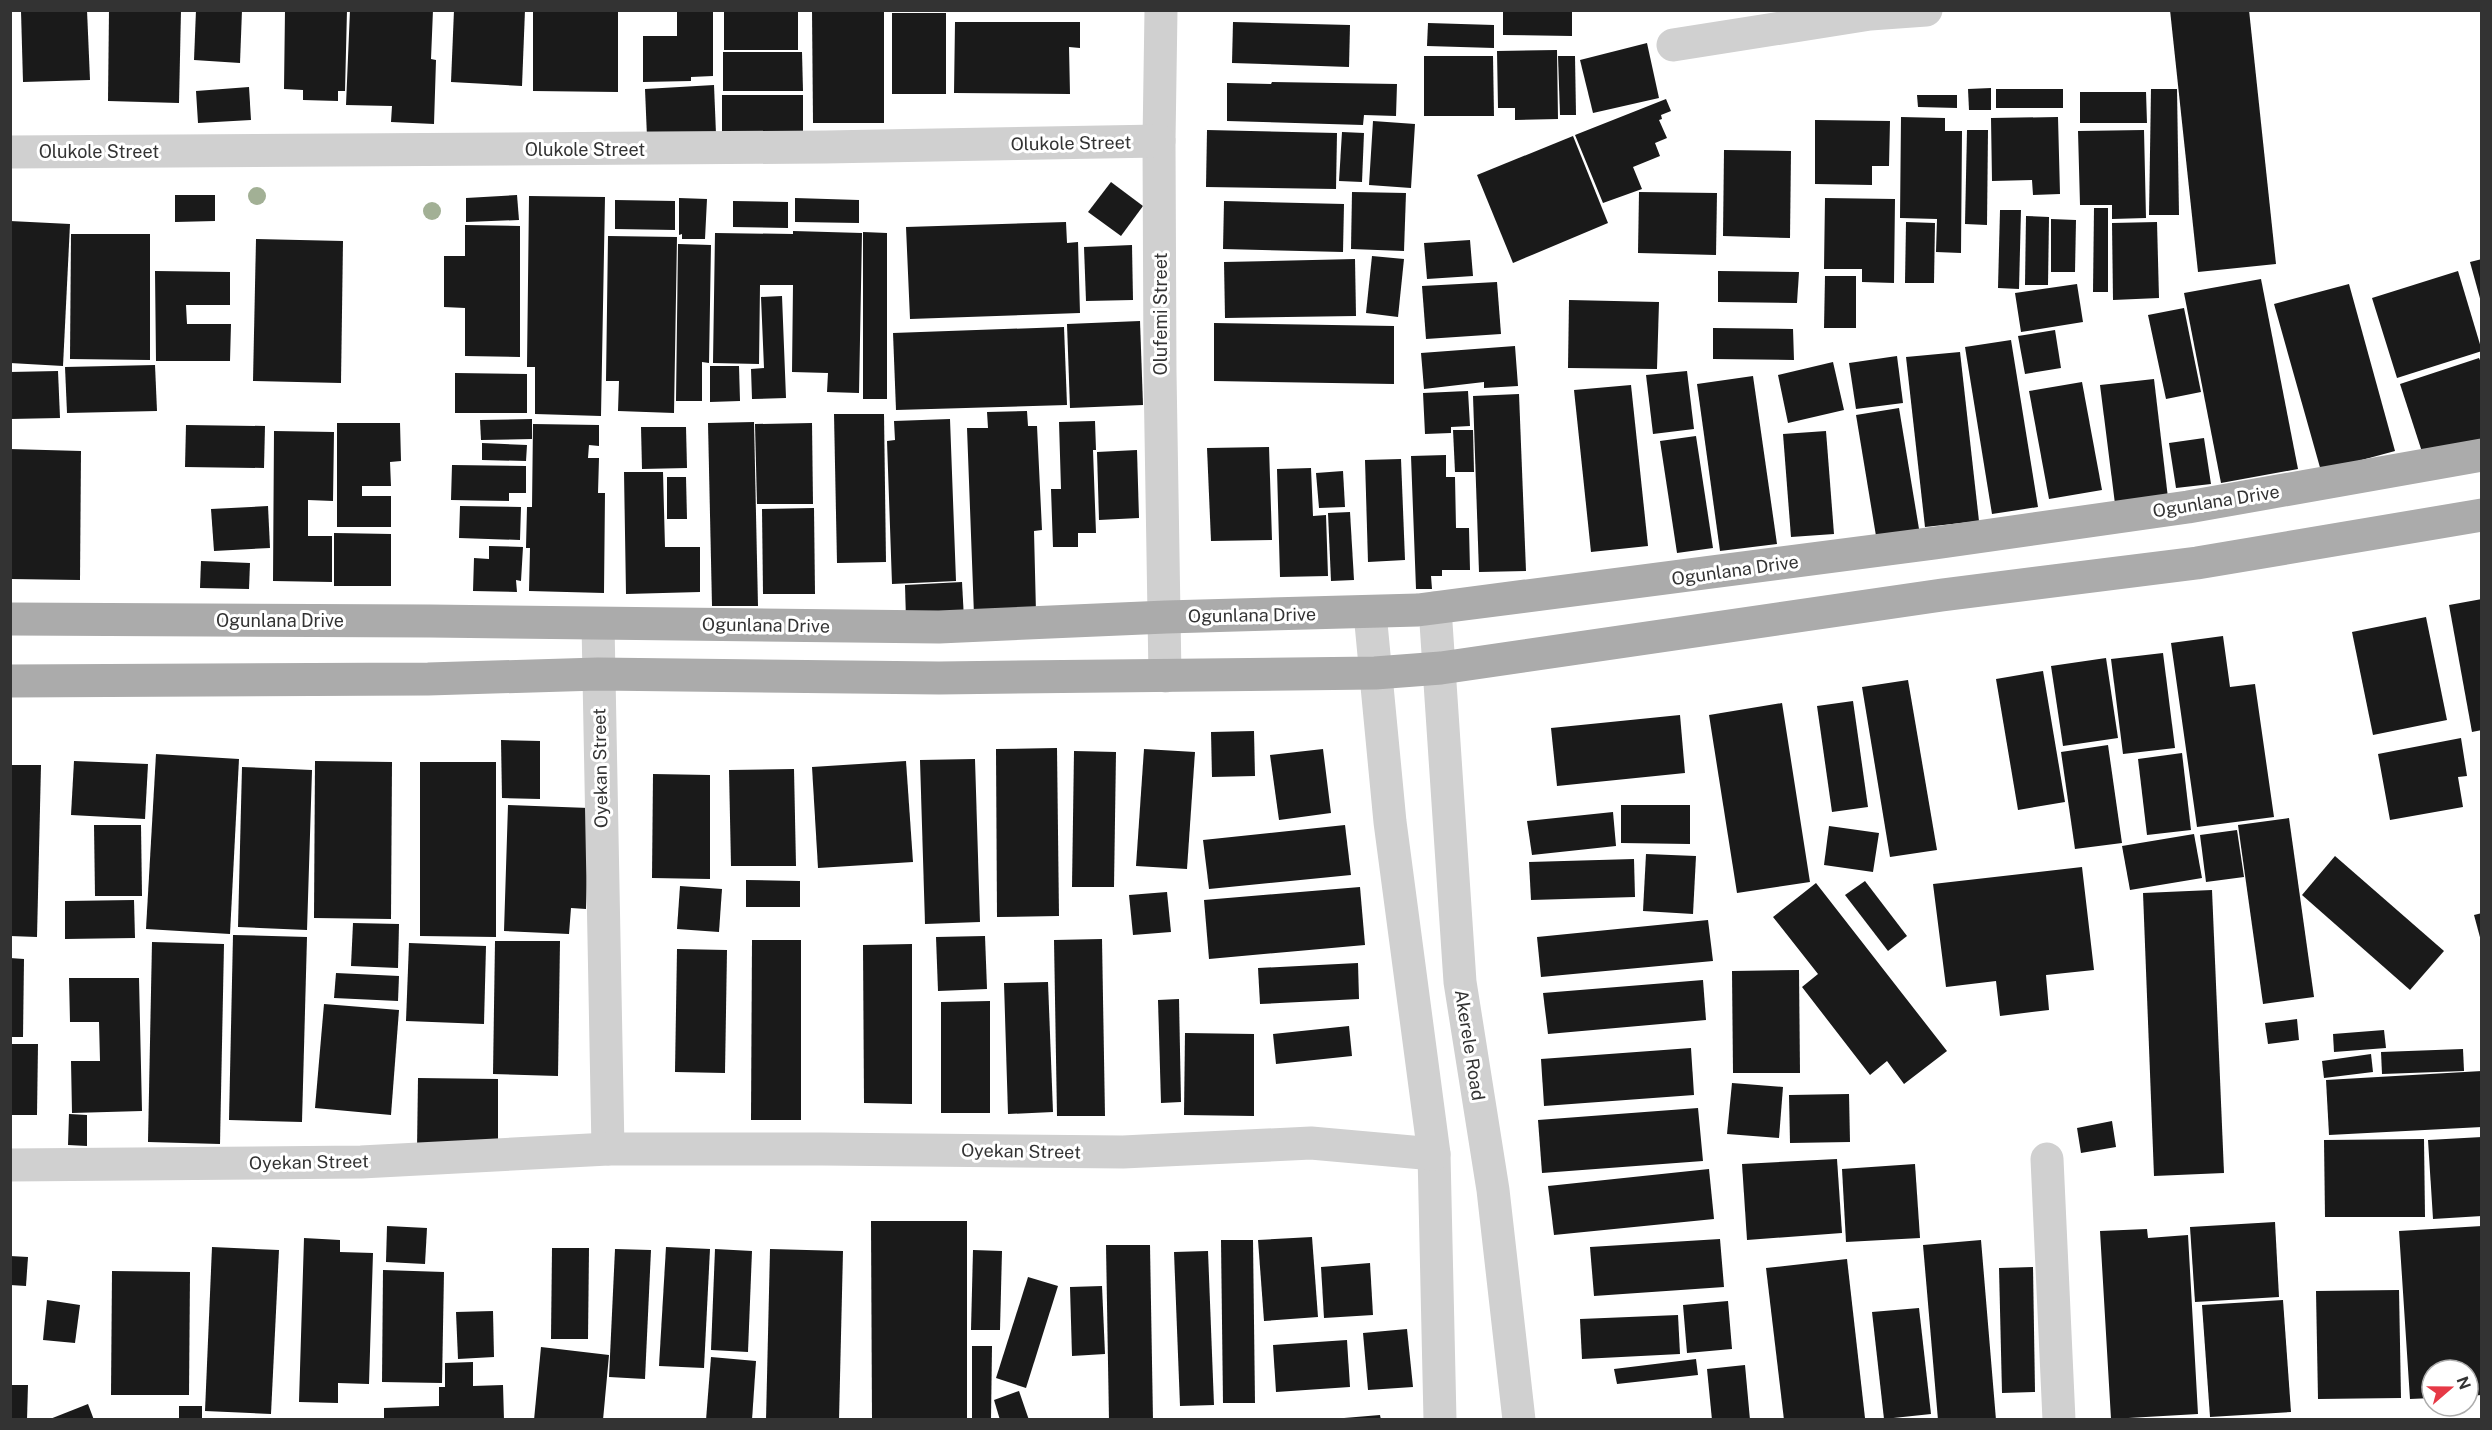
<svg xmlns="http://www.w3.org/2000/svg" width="2492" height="1430" viewBox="0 0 2492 1430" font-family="'Public Sans',sans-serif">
  <rect width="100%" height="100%" fill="#fff"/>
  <!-- building -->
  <g fill="#1a1a1a">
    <path d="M87 10 90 80 23 82 21 11Z"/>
    <path d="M109 10H181L179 103 108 101Z"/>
    <path d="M196 10H242L240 63 194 60Z"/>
    <path d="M285 10H347L345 91H338V101L303 100V90L284 89Z"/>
    <path d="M350 10H433L431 59 436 60 434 124 391 122 392 106 346 105Z"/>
    <path d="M454 10H525L522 86 451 82Z"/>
    <path d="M533 10H618V92L533 91Z"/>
    <path d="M677 10H713V76L691 77V81L643 82V36H677Z"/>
    <rect x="724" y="10" width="74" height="40"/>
    <path d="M812 10H884V123H813Z"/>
    <path d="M1503 10H1572V36L1503 35Z"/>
    <path d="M2170 10H2249L2276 264 2198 272Z"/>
    <rect x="892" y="13" width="54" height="81"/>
    <path d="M955 22H1080V48L1069 47 1070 94 954 93Z"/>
    <path d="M1233 22 1350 25 1349 67 1232 63Z"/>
    <path d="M1428 23 1494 25V48L1427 46Z"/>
    <path d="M1647 43 1659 98 1593 113 1580 60Z"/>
    <path d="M1557 50 1558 119 1515 120V108H1498L1497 51Z"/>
    <path d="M723 52H802L803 91H723Z"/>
    <path d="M1424 56H1493L1494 116H1424Z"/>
    <path d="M1558 56H1575L1576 115H1560Z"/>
    <path d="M1272 82 1397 84 1396 116 1364 115 1363 125 1227 121V83L1271 84Z"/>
    <path d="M714 85 716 134 647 137 645 89Z"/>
    <path d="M249 87 251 120 198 123 196 91Z"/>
    <path d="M1991 88V110H1969L1968 89Z"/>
    <rect x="1996" y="89" width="67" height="19"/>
    <path d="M2151 89H2177L2179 215H2149Z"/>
    <path d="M2080 92H2146L2147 123H2080Z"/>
    <rect x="722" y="95" width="81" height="42"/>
    <path d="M1917 95H1957V108L1918 107Z"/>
    <path d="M1666 99 1671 111 1661 115 1662 119 1659 120 1667 138 1655 143 1660 156 1633 167 1642 189 1603 203 1575 135Z"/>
    <path d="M1901 117 1945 118V131H1962L1961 253 1936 252 1937 219 1900 218Z"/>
    <path d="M2058 117 2060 194 2033 195 2032 180 1992 181 1991 118Z"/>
    <path d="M1815 120 1890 121 1889 166H1872V185L1815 184Z"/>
    <path d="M1373 121 1415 124 1411 188 1369 185Z"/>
    <path d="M1207 130 1337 133 1336 189 1206 187Z"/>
    <path d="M1967 130H1988L1987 225 1965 224Z"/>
    <path d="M2144 130 2146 218 2112 219V205H2080L2078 131Z"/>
    <path d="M1342 132 1364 133 1362 182 1339 181Z"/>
    <path d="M1573 136 1608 223 1513 263 1477 175Z"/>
    <path d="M1724 150 1791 151 1790 238 1723 236Z"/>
    <path d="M1111 182 1143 206 1121 236 1088 212Z"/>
    <path d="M1352 192 1406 193 1404 251 1351 249Z"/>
    <path d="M1639 192 1717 193 1716 255 1638 253Z"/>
    <path d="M175 195H215V221L175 222Z"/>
    <path d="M517 195 519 220 466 222V198Z"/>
    <path d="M529 196 605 197 601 416 535 414V367H527Z"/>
    <path d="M679 198 707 199 705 239H682V234L679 235Z"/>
    <path d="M795 198 859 200V223L795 222Z"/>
    <path d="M1825 198 1895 199 1894 283 1862 282V269H1824Z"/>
    <path d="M615 200 675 201V230L615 229Z"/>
    <path d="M733 201 788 202V228L733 227Z"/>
    <path d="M1224 201 1344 204 1343 252 1223 249Z"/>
    <path d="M2094 208H2108V292H2093Z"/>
    <path d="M2000 210H2021L2019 289 1998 288Z"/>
    <path d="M2026 216 2049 217 2048 285H2025Z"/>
    <path d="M2051 219 2076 220 2075 272H2051Z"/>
    <path d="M10 221 70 224 63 366 10 363Z"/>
    <path d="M1066 222 1067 243 1078 242 1080 313 910 319 906 227Z"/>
    <path d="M1906 222 1935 223 1934 283H1905Z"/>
    <path d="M2157 222 2159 298 2113 300 2112 223Z"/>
    <path d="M465 225 520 226V357L465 356V308L444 307V256H465Z"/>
    <path d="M793 231 862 233 859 393 827 392 828 373 792 372 793 285H760L759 364 713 363 715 233 793 234Z"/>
    <path d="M863 232 887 233V399H863Z"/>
    <path d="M71 234H150V360L70 359Z"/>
    <path d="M608 236 677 237 674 413 618 411 619 381H606Z"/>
    <path d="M256 239 343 241 341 383 253 381Z"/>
    <path d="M1470 240 1473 276 1427 279 1424 243Z"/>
    <path d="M678 244 711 245 709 363 702 362V401H676Z"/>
    <path d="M1132 245 1133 300 1086 301 1084 247Z"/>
    <path d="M1372 256 1404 259 1398 317 1366 313Z"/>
    <path d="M1355 259 1356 316 1225 318 1224 262Z"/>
    <path d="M2482 259V302H2481L2470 262Z"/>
    <path d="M155 271 230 272V305H186L187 324H231L230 361H156Z"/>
    <path d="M1718 271 1799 272 1797 303 1718 302Z"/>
    <path d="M2458 271 2482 351 2397 378 2372 298Z"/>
    <path d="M1825 276H1856V328H1824Z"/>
    <path d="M2261 279 2298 469 2221 483 2184 293Z"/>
    <path d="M1497 282 1501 334 1426 339 1422 286Z"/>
    <path d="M2077 284 2083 322 2021 332 2015 293Z"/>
    <path d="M2349 284 2395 451 2321 471 2274 304Z"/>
    <path d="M782 296 786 398 752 399 751 369 764 368 761 297Z"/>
    <path d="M1569 300 1659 302 1657 369 1568 368Z"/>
    <path d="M2184 308 2201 392 2166 399 2148 315Z"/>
    <path d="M1140 321 1143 405 1070 408 1067 324Z"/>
    <path d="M1214 323 1394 326V384L1214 381Z"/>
    <path d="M1064 327 1067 405 896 410 893 333Z"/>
    <path d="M1713 328 1793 329 1794 360 1713 359Z"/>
    <path d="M2055 330 2061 368 2025 374 2018 336Z"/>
    <path d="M2011 340 2038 507 1992 514 1965 347Z"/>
    <path d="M1515 346 1518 386 1484 388V382L1424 389 1421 353Z"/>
    <path d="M1960 352 1979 521 1925 527 1906 357Z"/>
    <path d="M1897 356 1903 403 1856 409 1849 363Z"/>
    <path d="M2479 358 2482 365V439L2424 458 2400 384Z"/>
    <path d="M1833 362 1844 410 1788 423 1778 375Z"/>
    <path d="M155 365 157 411 67 413 65 367Z"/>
    <path d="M710 366H739L740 401 710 402Z"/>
    <path d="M58 371 60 418 10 419V372Z"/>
    <path d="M1687 371 1694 429 1653 434 1646 375Z"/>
    <path d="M455 373 527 374V413H455Z"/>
    <path d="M1753 376 1777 544 1720 551 1697 384Z"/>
    <path d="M2154 379 2168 498 2115 504 2100 385Z"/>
    <path d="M2082 382 2102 490 2049 499 2029 391Z"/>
    <path d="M1631 385 1648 546 1591 552 1574 390Z"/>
    <path d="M1468 391 1470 426 1451 427V433L1425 434 1423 393Z"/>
    <path d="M1519 394 1526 571 1479 572 1473 396Z"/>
    <path d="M1899 408 1921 541 1878 548 1856 415Z"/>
    <path d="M1027 411 1028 426H1037L1042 530 1034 531 1036 613 974 615 967 428H988L987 412Z"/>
    <path d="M834 414H884L886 562 837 563Z"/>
    <path d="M532 419V439L481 440 480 420Z"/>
    <path d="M950 419 956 581 892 584 887 441 895 440 894 421Z"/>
    <path d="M1095 421 1096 450H1093L1096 533H1078V547H1053L1051 489H1061L1059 422Z"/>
    <path d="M754 422 758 606H712L708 423Z"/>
    <path d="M337 423H400L401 461 390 462 391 486H362V496H391V527H337Z"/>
    <path d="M812 423 813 504H757L755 424Z"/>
    <path d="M533 424 599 425V446L589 445 588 458H599L598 493H605L604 593 529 591 530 548H526L527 507H532Z"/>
    <path d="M186 425 265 426 264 468 185 467Z"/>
    <path d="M641 427H686L687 468 642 469Z"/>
    <path d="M1453 430H1473L1474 472H1455Z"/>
    <path d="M274 431 334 432 333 501 308 500V536H332V582L273 581Z"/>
    <path d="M1826 431 1834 534 1791 537 1783 434Z"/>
    <path d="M1696 436 1713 548 1677 553 1660 441Z"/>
    <path d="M2204 438 2211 484 2176 488 2169 443Z"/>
    <path d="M482 443 527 445 526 461 482 460Z"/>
    <path d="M1269 447 1272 540 1211 541 1207 448Z"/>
    <path d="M10 449 81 451 80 580 10 579Z"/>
    <path d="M1137 450 1139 518 1099 520 1097 452Z"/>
    <path d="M1446 455V477H1455L1456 528H1469L1470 570H1442V576H1431L1432 589H1416L1411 456Z"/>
    <path d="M1401 459 1405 560 1368 562 1365 460Z"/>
    <path d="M452 465 526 466V493H509V501L451 500Z"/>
    <path d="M1311 468 1313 516 1326 515 1328 576 1280 577 1277 469Z"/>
    <path d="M1343 471 1345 507 1319 508 1316 473Z"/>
    <path d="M624 472H663L665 547H700V592L626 594Z"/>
    <path d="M667 477H686L687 519H667Z"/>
    <path d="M268 506 270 548 214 551 211 509Z"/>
    <path d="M460 506 521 507 520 540 459 538Z"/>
    <path d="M814 508 815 594H763L762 509Z"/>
    <path d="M1350 512 1354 580 1331 581 1328 513Z"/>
    <path d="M334 533 391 534V586H334Z"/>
    <path d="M489 546 523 547 521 581 516 580 517 592 473 591 474 558 489 559Z"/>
    <path d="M201 561 250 563 249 589 200 588Z"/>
    <path d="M962 582 964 619 906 620 905 585Z"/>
    <path d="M2482 599V730L2472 732 2449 605Z"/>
    <path d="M2426 617 2447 720 2373 735 2352 632Z"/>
    <path d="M2223 636 2230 687 2255 684 2274 817 2197 827 2171 643Z"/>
    <path d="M2163 653 2175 748 2123 754 2111 659Z"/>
    <path d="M2106 658 2118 738 2063 746 2051 666Z"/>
    <path d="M2043 671 2065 802 2018 810 1996 679Z"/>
    <path d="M1908 680 1937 850 1890 857 1862 687Z"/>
    <path d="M1853 701 1868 807 1832 812 1817 706Z"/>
    <path d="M1782 703 1810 882 1737 893 1709 715Z"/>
    <path d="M1680 715 1685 773 1557 786 1551 728Z"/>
    <path d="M1254 731 1255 776 1212 777 1211 732Z"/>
    <path d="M2461 738 2467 776 2458 777 2463 807 2390 820 2378 754Z"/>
    <path d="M501 740 540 741V799L502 798Z"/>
    <path d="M2108 745 2122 843 2075 849 2061 752Z"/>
    <path d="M1057 748 1059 916 997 917 996 749Z"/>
    <path d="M1144 749 1195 752 1187 869 1136 866Z"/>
    <path d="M1323 749 1331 813 1279 820 1270 755Z"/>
    <path d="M1074 751 1116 752 1114 887H1072Z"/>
    <path d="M2182 753 2191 830 2147 835 2138 759Z"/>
    <path d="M156 754 239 759 230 934 146 929Z"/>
    <path d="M975 759 980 922 925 924 920 760Z"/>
    <path d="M74 761 148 764 145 819 71 815Z"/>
    <path d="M315 761 392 762 391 919 314 918Z"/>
    <path d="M906 761 913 862 818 868 812 767Z"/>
    <path d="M420 762H496V937L420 936Z"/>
    <path d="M10 765H41L37 937 10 936Z"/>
    <path d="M242 767 312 770 307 930 238 927Z"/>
    <path d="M794 769 796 866H731L729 770Z"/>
    <path d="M653 774 710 775V879L652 878Z"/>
    <path d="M508 805 589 808 586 909 571 908 569 934 504 931Z"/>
    <path d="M1621 805H1690V844L1621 843Z"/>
    <path d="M1613 812 1616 846 1532 855 1527 821Z"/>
    <path d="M2289 818 2314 997 2263 1004 2238 825Z"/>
    <path d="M94 825H141L142 896H95Z"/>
    <path d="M1345 825 1351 875 1209 889 1203 840Z"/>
    <path d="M1829 826 1879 833 1873 872 1824 865Z"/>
    <path d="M2237 830 2244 877 2206 882 2200 835Z"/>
    <path d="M2194 834 2202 878 2130 890 2122 846Z"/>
    <path d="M1646 854 1696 856 1693 914 1643 911Z"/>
    <path d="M2335 856 2444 951 2410 990 2302 895Z"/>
    <path d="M1634 859 1635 897 1531 900 1529 862Z"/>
    <path d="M2082 867 2094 970 2046 975 2049 1010 2000 1016 1996 981 1946 987 1933 884Z"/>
    <path d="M746 880 800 881V907H746Z"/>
    <path d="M1865 881 1907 936 1888 951 1845 895Z"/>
    <path d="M1816 883 1947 1051 1904 1084 1887 1061 1870 1075 1802 987 1818 974 1773 917Z"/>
    <path d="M680 886 722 889 719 932 677 929Z"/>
    <path d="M1360 887 1365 945 1209 959 1204 900Z"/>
    <path d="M2212 890 2224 1173 2154 1176 2143 893Z"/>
    <path d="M1167 892 1171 932 1133 935 1129 895Z"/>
    <path d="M134 900 135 938 65 939V901Z"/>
    <path d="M2482 913V941H2481L2474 915Z"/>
    <path d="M1708 920 1713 961 1541 977 1537 937Z"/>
    <path d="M353 923 399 924 398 968 351 966Z"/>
    <path d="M233 935 307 937 302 1122 229 1120Z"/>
    <path d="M985 936 987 989 938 991 936 937Z"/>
    <path d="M1102 939 1105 1116H1057L1054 940Z"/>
    <path d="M752 940H801V1120H751Z"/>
    <path d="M495 941H560L558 1076 493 1074Z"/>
    <path d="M152 942 224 944 220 1144 148 1142Z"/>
    <path d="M409 943 486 946 484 1024 406 1021Z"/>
    <path d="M912 944V1104L864 1103 863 945Z"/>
    <path d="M677 949 727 950 725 1073 675 1072Z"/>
    <path d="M10 958 24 959 23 1037H10Z"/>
    <path d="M1358 963 1359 999 1260 1004 1258 968Z"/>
    <path d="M1799 970 1800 1073H1733L1732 971Z"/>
    <path d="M336 973 399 976 398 1001 334 998Z"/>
    <path d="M69 978H139L142 1111 72 1113 71 1061H100L99 1022H70Z"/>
    <path d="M1703 980 1706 1020 1548 1034 1543 993Z"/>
    <path d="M1048 982 1053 1112 1008 1114 1004 983Z"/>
    <path d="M1179 999 1181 1102 1161 1103 1158 1000Z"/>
    <path d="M990 1001V1113H941V1002Z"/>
    <path d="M324 1004 399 1010 391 1115 315 1108Z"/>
    <path d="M2297 1019 2299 1040 2268 1044 2265 1023Z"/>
    <path d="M1349 1026 1352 1056 1276 1064 1273 1034Z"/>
    <path d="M2384 1030 2386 1048 2334 1052 2333 1034Z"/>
    <path d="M1185 1033 1254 1034V1116L1184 1115Z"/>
    <path d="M10 1044H38L37 1115H10Z"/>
    <path d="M1691 1048 1694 1095 1544 1106 1541 1059Z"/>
    <path d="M2463 1049 2464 1071 2382 1074 2381 1052Z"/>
    <path d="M2371 1054 2373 1072 2324 1078 2322 1061Z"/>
    <path d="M2482 1071V1127L2329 1135 2326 1080Z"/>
    <path d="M418 1078 498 1079V1150H417Z"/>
    <path d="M1732 1083 1783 1087 1779 1138 1727 1134Z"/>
    <path d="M1849 1094 1850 1142 1790 1143 1789 1095Z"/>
    <path d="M1698 1108 1703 1161 1542 1173 1538 1120Z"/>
    <path d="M69 1114 87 1115V1146L68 1145Z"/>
    <path d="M2112 1121 2116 1147 2081 1153 2077 1128Z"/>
    <path d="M2482 1137V1216L2433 1219 2428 1140Z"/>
    <path d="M2424 1139 2425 1217H2325L2324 1140Z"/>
    <path d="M1837 1159 1842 1233 1747 1240 1742 1164Z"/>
    <path d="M1915 1164 1920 1238 1846 1242 1842 1169Z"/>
    <path d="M1709 1169 1714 1219 1554 1235 1548 1186Z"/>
    <path d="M871 1221H967V1420H872Z"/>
    <path d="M2275 1222 2279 1297 2195 1302 2190 1227Z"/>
    <path d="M387 1226 427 1228 425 1264 386 1262Z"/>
    <path d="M2482 1226V1395L2468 1396V1370H2432V1398L2410 1399 2399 1231Z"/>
    <path d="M2147 1229 2148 1238 2188 1235 2198 1414 2111 1419 2100 1231Z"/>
    <path d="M1312 1237 1318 1317 1264 1321 1258 1240Z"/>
    <path d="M304 1238 340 1240V1252L373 1253 369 1384 338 1383V1403L299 1402Z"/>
    <path d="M1720 1239 1724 1287 1594 1296 1590 1247Z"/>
    <path d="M1221 1240H1253L1255 1403H1223Z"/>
    <path d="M1981 1240 1996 1420H1938L1923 1245Z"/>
    <path d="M1106 1245H1150L1153 1420H1109Z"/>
    <path d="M212 1247 279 1250 271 1414 205 1411Z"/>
    <path d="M666 1247 710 1249 704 1368 659 1366Z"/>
    <path d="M552 1248H589L588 1339H551Z"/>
    <path d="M615 1249 651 1250 645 1379 609 1377Z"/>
    <path d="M715 1249 752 1251 748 1352 711 1350Z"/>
    <path d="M770 1249 843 1251 839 1420H766Z"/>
    <path d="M973 1250 1002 1251 1000 1330H971Z"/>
    <path d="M1208 1251 1214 1405 1180 1406 1174 1252Z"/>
    <path d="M10 1256 28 1257 26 1286 10 1285Z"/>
    <path d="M1847 1259 1865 1418 1784 1420 1766 1268Z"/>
    <path d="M1370 1263 1373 1315 1324 1318 1321 1267Z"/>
    <path d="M2033 1267 2035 1392 2002 1393 1999 1268Z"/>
    <path d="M383 1270 444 1272 442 1383 382 1382Z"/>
    <path d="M112 1271 190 1272 189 1395H111Z"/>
    <path d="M1028 1277 1058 1286 1026 1388 996 1378Z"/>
    <path d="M1102 1286 1105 1354 1072 1356 1070 1287Z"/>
    <path d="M2399 1290 2401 1398 2318 1399 2316 1291Z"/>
    <path d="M47 1300 80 1305 75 1343 43 1340Z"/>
    <path d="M2283 1300 2291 1412 2210 1417 2202 1305Z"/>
    <path d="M1728 1301 1732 1349 1687 1353 1683 1305Z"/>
    <path d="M1919 1308 1931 1414 1884 1419 1872 1312Z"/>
    <path d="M493 1311 494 1357 458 1359 456 1312Z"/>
    <path d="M1678 1315 1680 1354 1582 1359 1580 1319Z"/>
    <path d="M1407 1329 1413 1387 1368 1390 1363 1333Z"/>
    <path d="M1347 1340 1350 1387 1276 1392 1273 1345Z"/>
    <path d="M972 1346H992L991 1420H972Z"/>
    <path d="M541 1347 609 1355 603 1420H534Z"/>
    <path d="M711 1357 756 1361 752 1420H706Z"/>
    <path d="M1696 1359 1698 1375 1617 1384 1614 1369Z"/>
    <path d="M473 1362V1386L503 1385 504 1420H384V1408L439 1406V1387H445V1363Z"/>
    <path d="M1745 1365 1750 1420H1712L1707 1369Z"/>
    <path d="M10 1385H28L27 1420H10Z"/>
    <path d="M1019 1391 1029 1420H1000L994 1400Z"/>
    <path d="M88 1404 94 1420H50V1419Z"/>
    <rect x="179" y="1406" width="23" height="14"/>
    <path d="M1380 1415 1381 1420H1344V1418Z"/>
  </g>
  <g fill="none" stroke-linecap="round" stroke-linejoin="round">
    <!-- minor -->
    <g stroke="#d0d0d0" stroke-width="33">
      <path d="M1161 10 1159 141 1160 372 1165 676"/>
      <path d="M1673 45 1870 14 1926 10"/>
      <path d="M10 152 825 147 1159 141"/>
      <path d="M1435 608 1460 982 1493 1190 1519 1420"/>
      <path d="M1370 613 1390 822 1434 1154 1440 1420"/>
      <path d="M598 624 608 1149"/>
      <path d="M2047 1159 2059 1420"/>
      <path d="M10 1165 361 1162 608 1149H822L1123 1152 1311 1143 1434 1154"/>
    </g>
    <!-- major -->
    <g stroke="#ababab" stroke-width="33">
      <path d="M10 619 430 621 939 627 1166 617 1418 610 1935 543 2188 507 2482 455"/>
      <path d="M10 681 428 679 598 674 939 678 1375 673 1441 668 1942 595 2197 563 2482 515"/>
    </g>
  </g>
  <!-- trees -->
  <g fill="#a2b095">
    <circle cx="257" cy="196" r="9"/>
    <circle cx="432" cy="211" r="9"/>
  </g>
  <g text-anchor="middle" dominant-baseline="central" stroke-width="6" stroke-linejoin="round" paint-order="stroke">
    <!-- street labels -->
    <g font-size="18" fill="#333" stroke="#fff">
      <text transform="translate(1071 143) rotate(-1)">Olukole Street</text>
      <text x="585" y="149">Olukole Street</text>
      <text x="99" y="151">Olukole Street</text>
      <text transform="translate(1160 314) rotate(-90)">Olufemi Street</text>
      <text transform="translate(2216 501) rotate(-9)">Ogunlana Drive</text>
      <text transform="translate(1735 570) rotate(-8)">Ogunlana Drive</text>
      <text transform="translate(1252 615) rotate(-1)">Ogunlana Drive</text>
      <text x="280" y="620">Ogunlana Drive</text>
      <text transform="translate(766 625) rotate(1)">Ogunlana Drive</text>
      <text transform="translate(600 768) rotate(-91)">Oyekan Street</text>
      <text transform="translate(1470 1045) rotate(81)">Akerele Road</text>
      <text transform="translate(1021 1151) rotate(1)">Oyekan Street</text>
      <text transform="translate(309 1162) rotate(-1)">Oyekan Street</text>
    </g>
  </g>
  <!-- border -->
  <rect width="2492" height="1430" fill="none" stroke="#333333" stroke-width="24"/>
  <!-- north arrow -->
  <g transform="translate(2450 1388) rotate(70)"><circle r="28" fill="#ffffff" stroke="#adadad" stroke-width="1.5"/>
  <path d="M0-4.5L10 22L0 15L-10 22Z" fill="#e63946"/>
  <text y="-9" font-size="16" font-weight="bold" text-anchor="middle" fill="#333333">N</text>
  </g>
</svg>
